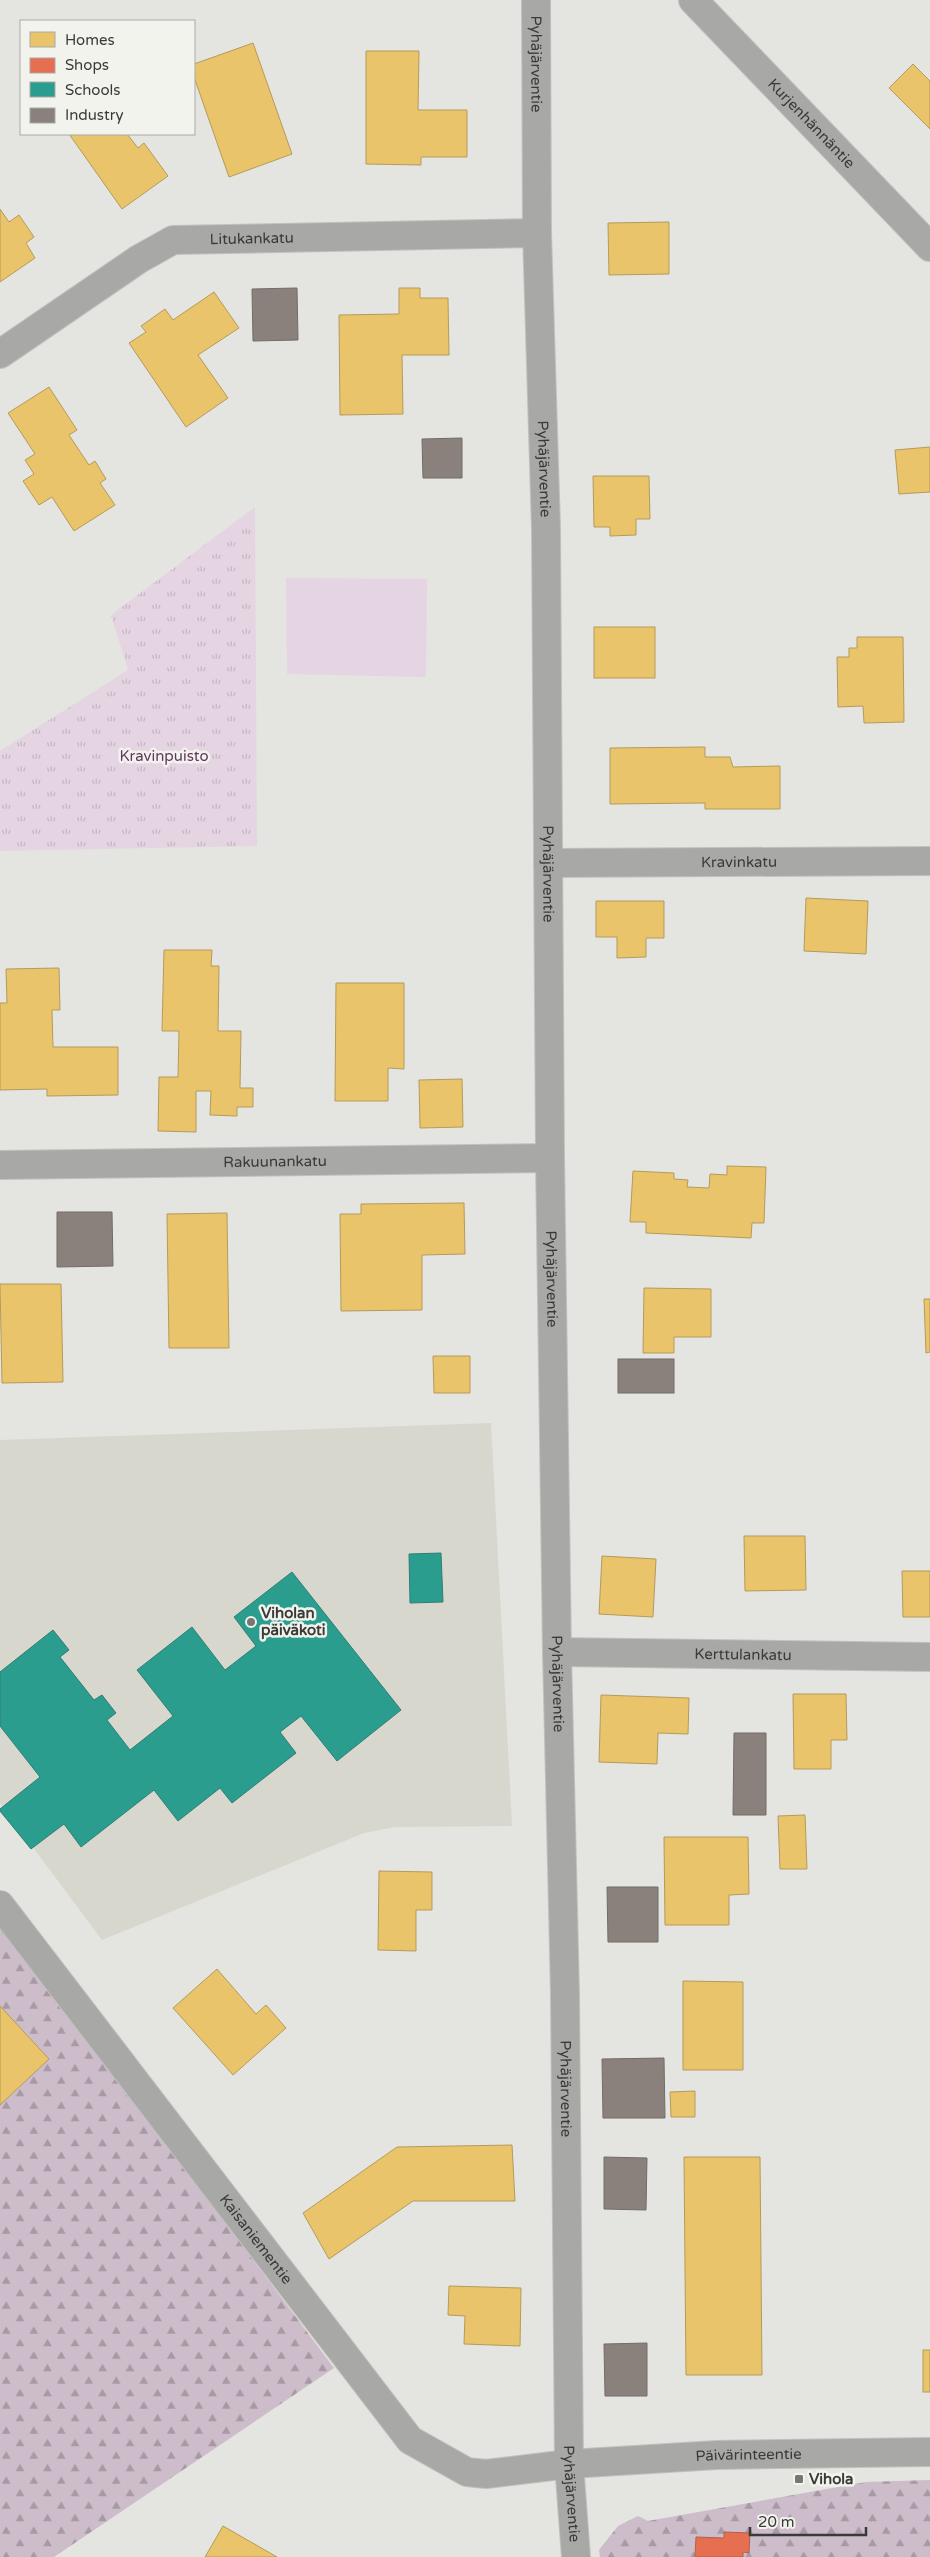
<svg xmlns="http://www.w3.org/2000/svg" width="930" height="2557" viewBox="0 0 930 2557" font-family="'Varela Round',sans-serif">
  <defs>
    <pattern id="forest-firs" width="22" height="20" patternUnits="userSpaceOnUse" patternTransform="scale(1.25)"><rect width="22" height="20" fill="#cdbcca"/><path d="M5 1l3.5 6h-7zM16 11l3.5 6h-7z" fill="#a79aa5"/></pattern>
    <pattern id="park-tufts" width="24" height="20" patternUnits="userSpaceOnUse" patternTransform="scale(1.25)"><rect width="24" height="20" fill="#e5d4e2"/><path d="M3 7l-1-3M5 7V3M7 7l1-3M15 17l-1-3M17 17v-4M19 17l1-3" fill="none" stroke="#c5b7c3"/></pattern>
  </defs>
  <rect width="100%" height="100%" fill="#e4e4e1"/>
  <!-- built -->
  <path fill="#d7d7ce" d="M491 1423 512 1826 395 1827 364 1833 102 1940 0 1803V1440Z"/>
  <!-- forest -->
  <g fill="url(#forest-firs)">
    <path d="M0 1921 334 2368 54 2557H0Z"/>
    <path d="M930 2480V2557H600L599 2550 618 2526 638 2516 648 2521 866 2482Z"/>
  </g>
  <!-- park -->
  <path fill="url(#park-tufts)" d="M255 507 257 846 0 851V751L128 670 111 615Z"/>
  <!-- pitch -->
  <path fill="#e5d4e2" d="M286 578 427 579 426 677 287 674Z"/>
  <!-- homes -->
  <g fill="#e9c46a" stroke="#b49b5b">
    <path d="M253 43 292 154 229 177 194 77V64Z"/>
    <path d="M366 51H419L418 110H467V157H421V165L366 164Z"/>
    <path d="M913 64 930 81V129L889 88Z"/>
    <path d="M69 134H127L138 148 144 143 168 176 122 209Z"/>
    <path d="M0 209 9 222 19 215 34 237 26 243 35 258 0 282Z"/>
    <path d="M669 222V274L609 275 608 223Z"/>
    <path d="M399 288H420V298H448L449 355H402L403 414 340 415 339 315 399 314Z"/>
    <path d="M214 292 239 328 198 355 228 398 186 427 129 343 146 332 141 326 165 309 173 320Z"/>
    <path d="M49 387 77 430 69 435 89 465 95 461 106 479 100 483 115 505 74 531 52 497 39 505 23 481 34 474 25 460 35 454 8 413Z"/>
    <path d="M930 447V492L899 494 895 450Z"/>
    <path d="M593 476H649L650 519H636V535L610 536V527H594Z"/>
    <rect x="594" y="627" width="61" height="51"/>
    <path d="M857 637H903L904 722 864 723 863 706 838 707 837 657H849V648H857Z"/>
    <path d="M705 747V757H730L733 767 780 766V809H705V803L610 804V748Z"/>
    <path d="M806 898 868 901 866 954 804 951Z"/>
    <path d="M596 901H664V938H646V957L617 958V937H596Z"/>
    <path d="M164 950H212L211 966H219L218 1031H241L240 1088H253V1107H237V1116L210 1115 211 1091H196V1132L158 1131 159 1077H178L179 1031H162Z"/>
    <path d="M59 968 60 1010H52L53 1047H118V1095L47 1096V1089L0 1090V1003H7L6 969Z"/>
    <path d="M336 983H404V1069L388 1068V1101H335Z"/>
    <path d="M462 1079 463 1127 420 1128 419 1080Z"/>
    <path d="M727 1166 766 1167 764 1223H752L751 1238 646 1233V1222H630L633 1171 674 1173V1179L688 1180 687 1187 709 1188 710 1174 727 1175Z"/>
    <path d="M464 1203 465 1254 422 1255V1310L341 1311 340 1214H361V1204Z"/>
    <path d="M227 1213 229 1348H169L167 1214Z"/>
    <path d="M0 1284H61L63 1382 2 1383Z"/>
    <path d="M644 1288 711 1289V1337H674V1353H643Z"/>
    <path d="M924 1299H930V1352L926 1353Z"/>
    <path d="M433 1356H470V1393H434Z"/>
    <path d="M744 1536H805L806 1590 745 1591Z"/>
    <path d="M602 1556 656 1559 653 1617 599 1614Z"/>
    <path d="M902 1571H930V1617H903Z"/>
    <path d="M793 1694H846L847 1740H831V1769H794Z"/>
    <path d="M601 1695 689 1698 688 1734 658 1733 657 1764 599 1762Z"/>
    <path d="M805 1815 807 1869H780L778 1816Z"/>
    <path d="M664 1837H748L749 1894 729 1895V1925H665Z"/>
    <path d="M379 1871 432 1872V1910H416V1951L378 1950Z"/>
    <path d="M217 1969 256 2014 266 2005 286 2028 233 2075 173 2008Z"/>
    <path d="M683 1981 743 1982V2070H683Z"/>
    <path d="M0 2006 49 2059 0 2105Z"/>
    <path d="M695 2091V2117H671L670 2092Z"/>
    <path d="M512 2145 515 2201H413L329 2259 303 2213 397 2147Z"/>
    <path d="M684 2157H760L762 2375H686Z"/>
    <path d="M449 2286 521 2288 520 2346 464 2344 465 2316 448 2315Z"/>
    <rect x="923" y="2350" width="7" height="42"/>
    <path d="M223 2526 277 2557H205Z"/>
  </g>
  <!-- shops -->
  <path fill="#e76f51" stroke="#b35f4a" d="M724 2532 750 2533 749 2553 743 2552V2557H695L696 2537 724 2538Z"/>
  <!-- schools -->
  <g fill="#2a9d8f" stroke="#2f7f75">
    <path d="M441 1553 443 1602 410 1603 409 1554Z"/>
    <path d="M292 1572 401 1710 337 1761 301 1716 280 1732 296 1753 232 1803 220 1788 178 1821 154 1790 81 1847 64 1824 31 1849 0 1811V1809L40 1777 0 1726V1672L53 1630 69 1650 60 1657 94 1700 102 1695 116 1713 107 1720 130 1750 173 1716 137 1670 192 1627 225 1670 256 1646 234 1617Z"/>
  </g>
  <!-- industry -->
  <g fill="#8a817c" stroke="#726c68">
    <path d="M297 288 298 340 253 341 252 289Z"/>
    <path d="M462 438V478H423L422 439Z"/>
    <path d="M57 1212H112L113 1266 57 1267Z"/>
    <rect x="618" y="1359" width="56" height="34"/>
    <path d="M734 1733H766V1815H733Z"/>
    <path d="M607 1887H658V1942H608Z"/>
    <path d="M664 2058 665 2118H603L602 2059Z"/>
    <path d="M604 2157 647 2158 646 2210 604 2209Z"/>
    <path d="M647 2343V2396H605L604 2344Z"/>
  </g>
  <g fill="none" stroke-linecap="round" stroke-linejoin="round">
    <defs>
      <g id="minor">
        <path id="s1" d="M536 0 537 233 546 529 550 1158 557 1652 565 1994 569 2464 576 2557"/>
        <path id="s2" d="M693 0 930 247"/>
        <path id="s3" d="M0 354 139 259 173 240 537 233"/>
        <path id="s4" d="M548 863 930 861"/>
        <path id="s5" d="M0 1165 550 1158"/>
        <path id="s6" d="M557 1652 930 1657"/>
        <path id="s7" d="M0 1905 410 2440 467 2472 486 2474 569 2464 717 2455 930 2452"/>
      </g>
    </defs>
    <!-- minor casing -->
    <use href="#minor" stroke="#c1c1c0" stroke-width="30"/>
    <!-- minor -->
    <use href="#minor" stroke="#a8a8a7" stroke-width="28"/>
  </g>
  <!-- markers -->
  <g fill="#767673" stroke="#f3f3ee" stroke-width="2">
    <circle cx="251" cy="1622" r="5"/>
    <rect x="794" y="2474" width="10" height="10" rx="2.5"/>
  </g>
  <g text-anchor="middle" dominant-baseline="central" stroke-width="5" stroke-linejoin="round" paint-order="stroke">
    <!-- street labels -->
    <g font-size="15" fill="#3a3a38" stroke="#f3f3ee">
      <text stroke="none"><textPath href="#s1" startOffset="64">Pyhäjärventie</textPath></text>
      <text stroke="none"><textPath href="#s2" startOffset="171">Kurjenhännäntie</textPath></text>
      <text stroke="none"><textPath href="#s3" startOffset="286">Litukankatu</textPath></text>
      <text stroke="none"><textPath href="#s1" startOffset="469">Pyhäjärventie</textPath></text>
      <text stroke="none"><textPath href="#s4" startOffset="191">Kravinkatu</textPath></text>
      <text stroke="none"><textPath href="#s1" startOffset="874">Pyhäjärventie</textPath></text>
      <text stroke="none"><textPath href="#s5" startOffset="275">Rakuunankatu</textPath></text>
      <text stroke="none"><textPath href="#s1" startOffset="1279">Pyhäjärventie</textPath></text>
      <text stroke="none"><textPath href="#s6" startOffset="186">Kerttulankatu</textPath></text>
      <text stroke="none"><textPath href="#s1" startOffset="1684">Pyhäjärventie</textPath></text>
      <text stroke="none"><textPath href="#s1" startOffset="2089">Pyhäjärventie</textPath></text>
      <text stroke="none"><textPath href="#s7" startOffset="421">Kaisaniementie</textPath></text>
      <text stroke="none"><textPath href="#s7" startOffset="1022">Päivärinteentie</textPath></text>
      <text stroke="none"><textPath href="#s1" startOffset="2494">Pyhäjärventie</textPath></text>
    </g>
    <!-- park labels -->
    <g font-size="15" fill="#60375f" stroke="#f3f3ee">
      <text x="164" y="756">Kravinpuisto</text>
    </g>
    <!-- poi labels -->
    <g font-size="15" font-weight="bold" fill="#3a3a38" stroke="#f3f3ee" text-anchor="start">
      <text x="261" y="1613">Viholan<tspan x="261" dy="17">päiväkoti</tspan></text>
      <text x="809" y="2479">Vihola</text>
    </g>
  </g>
  <!-- legend -->
  <rect x="20" y="20" width="175" height="115" fill="#f3f3ee" stroke="#a9a9a5"/>
  <rect x="30" y="32" width="25" height="15" fill="#e9c46a" stroke="#a9a9a5"/>
  <text x="65" y="45" font-size="15" fill="#3a3a38">Homes</text>
  <rect x="30" y="58" width="25" height="15" fill="#e76f51" stroke="#a9a9a5"/>
  <text x="65" y="70" font-size="15" fill="#3a3a38">Shops</text>
  <rect x="30" y="82" width="25" height="15" fill="#2a9d8f" stroke="#a9a9a5"/>
  <text x="65" y="95" font-size="15" fill="#3a3a38">Schools</text>
  <rect x="30" y="108" width="25" height="15" fill="#8a817c" stroke="#a9a9a5"/>
  <text x="65" y="120" font-size="15" fill="#3a3a38">Industry</text>
  <!-- scale -->
  <path d="M750 2527v8h116v-8" fill="none" stroke="#3a3a38" stroke-width="2.5"/>
  <text x="758" y="2527" font-size="15" fill="#3a3a38" stroke="#f3f3ee" stroke-width="4" paint-order="stroke">20 m</text>
</svg>
